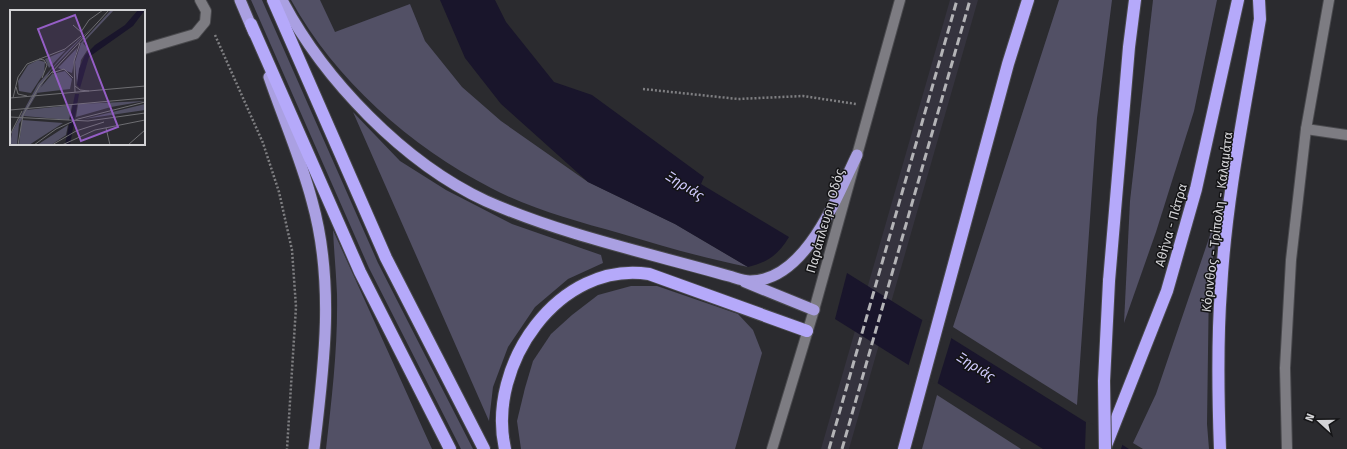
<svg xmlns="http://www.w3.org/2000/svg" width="1347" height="449" viewBox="0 0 1347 449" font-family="'Fira Sans',sans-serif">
  <rect width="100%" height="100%" fill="#2b2b2f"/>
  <!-- built -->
  <path fill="#35333e" d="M950 0H978L849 449H821Z"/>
  <!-- green -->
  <g fill="#525065">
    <path d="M251 0H262L378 263 473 449H461L369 268Z"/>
    <path d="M291 0H320L335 32 410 4 425 41 462 87 501 121 588 182 675 224 748 267C704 258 662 246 619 233 576 221 531 209 491 188 410 146 335 80 291 0Z"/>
    <path d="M1059 0H1112L1097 118 1077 405 953 327Z"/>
    <path d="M1153 0H1217L1194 111 1156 232 1124 323 1130 201Z"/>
    <path d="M353 112 400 161 446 190 512 224 601 255 603 263 568 279 535 307 508 347 493 387 489 421Z"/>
    <path d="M1223 197 1209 281 1207 424 1209 449H1143L1133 443 1156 394Z"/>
    <path d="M333 230 432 449H326C332 397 338 346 337 294 336 272 334 251 333 230Z"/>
    <path d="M631 286H657L738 314 753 330 762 353 735 449H521L517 421 525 388 533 361 551 334 572 315 598 295Z"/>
    <path d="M937 395 1021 449H922Z"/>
  </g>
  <!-- water -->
  <g fill="#19152b">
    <path d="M440 0H495L506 22 554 82 592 95 704 177 701 184 789 237C778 255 768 262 748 267L675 224 588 182 501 104 465 58Z"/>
    <path d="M847 273 1129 449H1043L835 319Z"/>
  </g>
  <!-- pier -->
  <g fill="#2b2b2f">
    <path d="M923 318 952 336 937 385 908 367Z"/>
    <path d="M1086 420 1123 443 1121 449H1085Z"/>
  </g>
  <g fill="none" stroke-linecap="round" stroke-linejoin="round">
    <defs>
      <path id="service" d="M144 49 195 34 205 22 206 11 200 0"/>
      <path id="minor" d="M1306 129 1347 135"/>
      <path id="tertiary" d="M1287 449 1285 368 1291 260 1306 129 1329 0"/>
      <path id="secondary" d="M772 449 814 310 900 0"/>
      <g id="trunk">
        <path d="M240 0 254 33"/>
        <path d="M282 0C324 80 404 163 486 201 563 235 648 253 729 276 736 278 744 281 750 281 806 281 837 196 857 155"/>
        <path d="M269 77C283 118 301 159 312 201 335 282 324 367 314 449"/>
        <path d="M745 282 814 310"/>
      </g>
      <g id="motorway">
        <path d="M273 0 386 258 484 449"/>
        <path d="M251 24 360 272 450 449"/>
        <path d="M1109 281 1129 47 1135 0"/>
        <path d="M1105 448 1167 291 1196 189 1238 0"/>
        <path d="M505 449C486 365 559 260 649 274L807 331"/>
        <path d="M904 449 1008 64 1028 0"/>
        <path d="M1220 449C1218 395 1217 342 1221 289 1226 198 1245 108 1260 19L1259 0"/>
      </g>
    </defs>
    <!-- service casing -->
    <use href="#service" stroke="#49494d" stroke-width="12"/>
    <!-- minor casing -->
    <use href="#minor" stroke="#49494d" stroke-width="12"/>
    <!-- tertiary casing -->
    <use href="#tertiary" stroke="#49494d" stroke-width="12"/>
    <!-- secondary casing -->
    <use href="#secondary" stroke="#49494d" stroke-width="12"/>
    <!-- trunk casing -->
    <use href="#trunk" stroke="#49494d" stroke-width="13"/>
    <!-- motorway casing -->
    <use href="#motorway" stroke="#49494d" stroke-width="14"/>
    <!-- path -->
    <g stroke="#7f7f82" stroke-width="2.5" stroke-dasharray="2 2" stroke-linecap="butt">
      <path d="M215 35 263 143 279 192 292 250 296 307 287 449"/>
      <path d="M643 89 738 99 803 96 856 104"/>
    </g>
    <!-- service -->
    <use href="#service" stroke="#7d7c82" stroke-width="10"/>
    <!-- minor -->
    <use href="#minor" stroke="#7d7c82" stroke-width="10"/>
    <!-- tertiary -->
    <use href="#tertiary" stroke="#7d7c82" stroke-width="10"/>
    <!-- secondary -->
    <use href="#secondary" stroke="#7d7c82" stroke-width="10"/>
    <!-- trunk -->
    <use href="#trunk" stroke="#aaa0e2" stroke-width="11"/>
    <!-- motorway -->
    <use href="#motorway" stroke="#b5a9fa" stroke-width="12"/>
    <!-- rail -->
    <g stroke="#b4b4b7" stroke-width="3" stroke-dasharray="8 4" stroke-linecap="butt">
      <path d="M829 449 957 0"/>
      <path d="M842 449 970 0"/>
    </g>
    <defs>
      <path id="motorway-bridge" d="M1105 449 1104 381 1109 281"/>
    </defs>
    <!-- motorway-bridge casing -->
    <use href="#motorway-bridge" stroke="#49494d" stroke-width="14" stroke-linecap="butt"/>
    <!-- motorway-bridge -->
    <use href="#motorway-bridge" stroke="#b5a9fa" stroke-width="12"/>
  </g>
  <g text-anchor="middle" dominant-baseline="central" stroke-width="3" stroke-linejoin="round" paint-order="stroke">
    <!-- street labels -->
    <g font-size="13" fill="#d3d3d6" stroke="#141416">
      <text transform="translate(825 221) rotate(-74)">Παράπλευρη Οδός</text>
      <text transform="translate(1217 222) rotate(-83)">Κόρινθος - Τρίπολη - Καλαμάτα</text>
      <text transform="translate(1171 225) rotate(-74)">Αθήνα - Πάτρα</text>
    </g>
    <!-- water labels -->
    <g font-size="14" font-style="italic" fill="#d1cbff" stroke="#141416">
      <text transform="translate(685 186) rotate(32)">Ξηριάς</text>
      <text transform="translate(976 367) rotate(32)">Ξηριάς</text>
    </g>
  </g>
  <!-- overview -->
  <g transform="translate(10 10)">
    <rect width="135" height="135" fill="#2b2b2f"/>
    <path d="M101 0H104L73 33 78 39 71 50 67 75 65 52 71 33ZM81 18 41 60 9 114 7 135H0L2 122 28 74 54 44ZM67 38 62 63 48 58ZM56 40 39 58 35 49ZM28 50 35 52 34 63 21 83 9 81 8 71 18 55ZM55 61 62 69 60 79 26 83 42 64ZM135 91 101 97 66 107 68 94ZM135 94V100L74 109ZM62 95 59 110 14 106 16 100ZM12 110 53 113 19 135H9ZM58 115 56 125 41 135H27Z" fill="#525065"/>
    <path d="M128 0H135L123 16 79 47 70 78 67 75 69 59 75 45 85 35 115 15ZM65 84H69L60 135H55Z" fill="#19152b"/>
    <path fill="none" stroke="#6e6e72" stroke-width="1" d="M63 15 71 22 79 10 93 0M29 49 34 50 37 55 32 68M42 63 54 59 63 68M65 76 70 80 79 81M6 77 8 84 17 86M65 82 64 51 70 33M0 88 135 76M3 88 8 67 17 54 55 39 71 26M0 100 135 88M0 107 78 111 135 103M96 118 100 135M0 125 12 101M8 135 13 105 30 75 99 0M24 135 46 119 68 109 135 92M42 135 66 121 94 112M52 135 85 120 135 110M118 135 135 120"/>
    <path fill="#955ec6" fill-opacity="0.15" stroke="#955ec6" stroke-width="2" d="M65 5 108 117 71 131 28 19Z"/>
    <rect width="135" height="135" fill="none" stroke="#d3d3d6" stroke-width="2"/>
  </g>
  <!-- north arrow -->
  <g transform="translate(1319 421) rotate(291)" stroke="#141416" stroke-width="3" paint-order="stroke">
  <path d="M0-3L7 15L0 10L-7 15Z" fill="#d3d3d6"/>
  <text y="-6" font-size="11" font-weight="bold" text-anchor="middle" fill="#d3d3d6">N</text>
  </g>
</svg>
